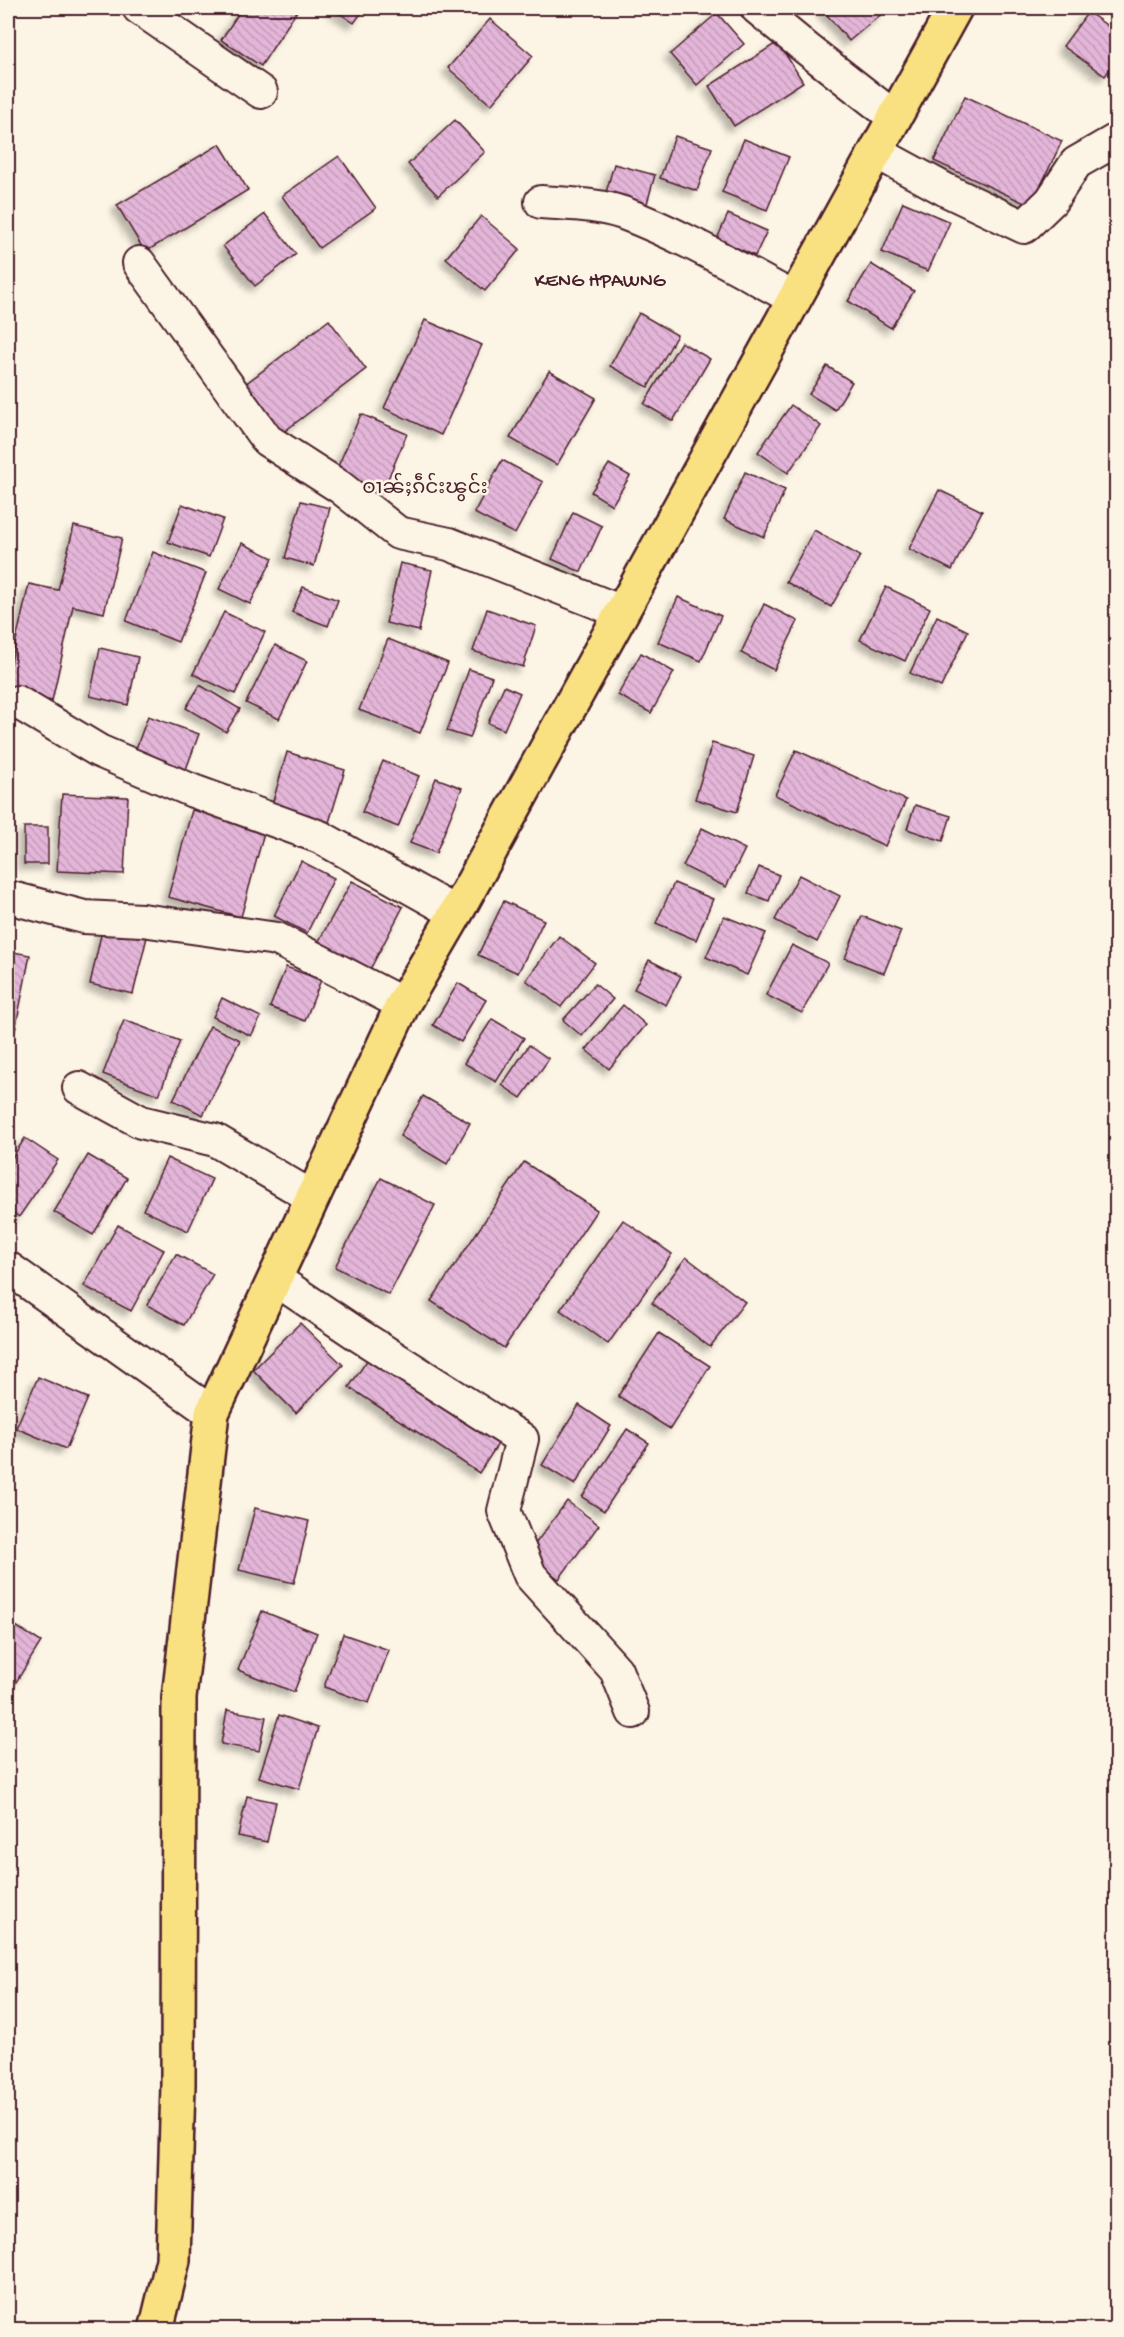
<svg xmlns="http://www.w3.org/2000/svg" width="1124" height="2337" viewBox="0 0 1124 2337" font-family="'Gochi Hand','Noto Sans Myanmar',sans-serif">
  <defs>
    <pattern id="building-back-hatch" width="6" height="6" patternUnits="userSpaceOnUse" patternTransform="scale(1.5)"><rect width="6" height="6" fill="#e3b5d8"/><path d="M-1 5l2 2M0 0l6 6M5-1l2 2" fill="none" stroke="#c49bba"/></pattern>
    <filter id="shadow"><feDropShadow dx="-5.5" dy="5.5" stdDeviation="3" flood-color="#0004"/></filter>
  </defs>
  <rect width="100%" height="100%" fill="#fcf5e5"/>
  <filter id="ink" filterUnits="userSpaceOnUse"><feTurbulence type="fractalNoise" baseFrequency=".0167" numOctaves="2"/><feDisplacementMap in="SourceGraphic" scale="12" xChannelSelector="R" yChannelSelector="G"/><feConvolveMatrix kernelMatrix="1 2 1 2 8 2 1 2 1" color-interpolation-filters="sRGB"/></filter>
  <g filter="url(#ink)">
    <!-- building -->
    <g fill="url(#building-back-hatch)" stroke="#4a1f2b" stroke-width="1.5" filter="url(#shadow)">
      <path d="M242 8H299L261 66 221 40Z"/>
      <path d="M332 8H365L354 23Z"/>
      <path d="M821 8H881L884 12 849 41Z"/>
      <path d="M1088 12 1116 32V61L1105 76 1063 46Z"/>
      <path d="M717 13 744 44 697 85 670 54Z"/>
      <path d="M490 19 533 56 491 105 448 68Z"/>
      <path d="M778 42 803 82 734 126 709 86Z"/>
      <path d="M965 96 1062 141 1031 206 934 161Z"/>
      <path d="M455 120 485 152 438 196 408 164Z"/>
      <path d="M675 136 712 148 697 191 660 178Z"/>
      <path d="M744 139 789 157 767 210 722 192Z"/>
      <path d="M220 144 248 190 145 252 117 205Z"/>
      <path d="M339 156 376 208 319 248 282 196Z"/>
      <path d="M614 164 655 175 646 207 605 196Z"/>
      <path d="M903 202 950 222 928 271 882 252Z"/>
      <path d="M265 214 296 254 255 286 223 246Z"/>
      <path d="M728 214 767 231 755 256 717 239Z"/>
      <path d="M481 216 520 249 485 291 446 258Z"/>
      <path d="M871 264 914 291 891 328 848 301Z"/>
      <path d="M639 313 677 335 648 387 610 366Z"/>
      <path d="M329 320 366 369 277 437 240 388Z"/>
      <path d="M425 320 482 345 441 435 384 408Z"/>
      <path d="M681 342 710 359 673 421 644 404Z"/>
      <path d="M827 366 852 382 835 410 809 394Z"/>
      <path d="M549 371 596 398 557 465 510 438Z"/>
      <path d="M791 405 821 426 788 473 758 452Z"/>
      <path d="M361 414 407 434 382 493 335 473Z"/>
      <path d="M502 460 543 482 515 534 474 513Z"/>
      <path d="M609 464 630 476 612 505 591 492Z"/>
      <path d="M745 472 785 490 764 537 724 519Z"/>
      <path d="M939 490 982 511 952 570 909 549Z"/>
      <path d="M301 501 330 508 314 566 285 558Z"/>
      <path d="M182 504 223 519 209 557 168 542Z"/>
      <path d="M573 512 602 526 581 572 552 559Z"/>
      <path d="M74 526 122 538 104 613 73 606 52 701 8 691V675L29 584 58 590Z"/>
      <path d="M814 530 860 556 831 607 786 582Z"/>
      <path d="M242 543 273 558 250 604 219 589Z"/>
      <path d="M153 552 206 573 178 642 126 621Z"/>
      <path d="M400 563 432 570 419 631 386 623Z"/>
      <path d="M303 587 338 600 328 626 292 612Z"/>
      <path d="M886 587 930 608 905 661 860 640Z"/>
      <path d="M678 597 721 616 701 661 658 642Z"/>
      <path d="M764 604 798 621 774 670 741 653Z"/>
      <path d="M487 609 536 626 523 667 473 651Z"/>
      <path d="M224 612 265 632 235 694 193 674Z"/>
      <path d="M937 616 968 631 941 687 910 673Z"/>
      <path d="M388 639 448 663 420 733 359 710Z"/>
      <path d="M275 645 307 661 279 719 246 703Z"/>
      <path d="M100 648 138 657 128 705 90 696Z"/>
      <path d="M641 653 674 672 651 713 618 695Z"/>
      <path d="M469 669 492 677 470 738 447 731Z"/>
      <path d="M200 685 240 709 226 732 186 708Z"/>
      <path d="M504 686 520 693 504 730 488 723Z"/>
      <path d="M148 716 199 734 185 772 134 754Z"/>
      <path d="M712 743 754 756 737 812 695 799Z"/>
      <path d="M796 750 906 800 885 846 775 795Z"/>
      <path d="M287 752 345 770 327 829 270 812Z"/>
      <path d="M383 761 419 776 398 827 362 812Z"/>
      <path d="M436 778 462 788 436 853 410 843Z"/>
      <path d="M62 794 128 797 124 874 57 871Z"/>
      <path d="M915 805 951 816 943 841 907 829Z"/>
      <path d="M192 810 265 829 241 917 168 897Z"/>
      <rect x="24" y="827" width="24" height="37"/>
      <path d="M702 828 745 849 726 887 683 866Z"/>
      <path d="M301 861 334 878 307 933 274 916Z"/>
      <path d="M759 867 779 875 769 901 748 893Z"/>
      <path d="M799 875 840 896 817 942 775 920Z"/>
      <path d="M352 881 403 907 367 975 315 948Z"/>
      <path d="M674 883 713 899 696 940 656 923Z"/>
      <path d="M504 901 544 920 518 973 478 955Z"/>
      <path d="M724 916 766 933 747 975 706 957Z"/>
      <path d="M862 916 901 931 884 973 845 958Z"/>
      <path d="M103 926 147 937 133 994 90 984Z"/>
      <path d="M559 936 595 963 561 1007 526 980Z"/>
      <path d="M792 945 828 963 802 1013 766 995Z"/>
      <path d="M8 951 30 955 15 1031 8 1029Z"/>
      <path d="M649 960 681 976 666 1005 634 989Z"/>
      <path d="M286 967 321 980 305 1021 270 1007Z"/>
      <path d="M458 983 486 1000 461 1042 433 1025Z"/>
      <path d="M595 984 613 999 582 1036 563 1020Z"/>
      <path d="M222 998 261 1017 251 1036 213 1017Z"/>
      <path d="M623 1005 646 1025 609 1069 586 1050Z"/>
      <path d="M492 1019 524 1038 496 1082 464 1063Z"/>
      <path d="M124 1020 180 1041 159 1095 103 1074Z"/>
      <path d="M210 1026 240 1040 203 1115 173 1100Z"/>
      <path d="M529 1045 549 1059 521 1098 502 1085Z"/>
      <path d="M423 1096 470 1123 447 1164 400 1136Z"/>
      <path d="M25 1138 58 1160 19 1217 8 1209V1164Z"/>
      <path d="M88 1155 127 1178 93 1235 54 1212Z"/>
      <path d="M167 1158 212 1179 188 1231 143 1210Z"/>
      <path d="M524 1162 597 1210 504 1348 431 1301Z"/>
      <path d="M381 1178 435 1205 389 1295 335 1267Z"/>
      <path d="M623 1220 672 1254 608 1344 560 1310Z"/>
      <path d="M118 1225 164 1250 131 1311 84 1286Z"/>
      <path d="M176 1254 213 1274 184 1325 147 1305Z"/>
      <path d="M686 1257 745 1302 710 1347 652 1303Z"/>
      <path d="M300 1323 343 1365 296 1413 253 1370Z"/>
      <path d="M659 1333 710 1366 670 1429 618 1396Z"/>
      <path d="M372 1353 502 1438 479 1473 349 1387Z"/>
      <path d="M38 1377 88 1398 66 1449 16 1428Z"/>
      <path d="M579 1405 611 1426 575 1485 542 1465Z"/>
      <path d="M627 1429 649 1443 604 1511 582 1497Z"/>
      <path d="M567 1501 599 1525 559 1579 527 1555Z"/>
      <path d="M255 1508 309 1521 294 1583 239 1570Z"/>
      <path d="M262 1611 317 1633 294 1692 238 1670Z"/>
      <path d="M8 1621 41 1642 8 1695Z"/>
      <path d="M343 1634 389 1650 369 1703 324 1687Z"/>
      <path d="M227 1710 266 1717 259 1751 221 1744Z"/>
      <path d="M279 1715 318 1728 299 1789 259 1777Z"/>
      <path d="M247 1796 276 1802 267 1842 238 1836Z"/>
    </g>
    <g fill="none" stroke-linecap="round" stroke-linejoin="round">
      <defs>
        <g id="street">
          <path d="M139 8 261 92"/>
          <path d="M757 8 807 49 894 117"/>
          <path d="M876 152 946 190 1024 227 1051 201 1076 163 1116 140"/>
          <path d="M541 202C567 204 598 204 623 213 682 235 739 269 795 299"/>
          <path d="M139 263 267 440 340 487 398 533 449 544 622 612"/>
          <path d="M8 706 17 702 99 751 193 791 320 837 456 913"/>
          <path d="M8 897 84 917 142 920 277 939 403 1004"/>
          <path d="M79 1088 141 1122 215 1140 312 1197"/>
          <path d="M8 1268 212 1413"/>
          <path d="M275 1279 360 1336 522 1439 504 1511 530 1575 616 1670 633 1712"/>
        </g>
        <path id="highway" d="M156 2330 173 2260 178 2085 179 1698 212 1413 403 1004 456 913 955 8"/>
      </defs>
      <!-- street casing -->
      <use href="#street" stroke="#4a1f2b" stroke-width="36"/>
      <!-- highway casing -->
      <use href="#highway" stroke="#4a1f2b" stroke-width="38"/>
      <!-- street -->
      <use href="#street" stroke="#fcf5e5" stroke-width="32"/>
      <!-- highway -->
      <use href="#highway" stroke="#f9e181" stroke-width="33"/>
    </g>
  </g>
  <g text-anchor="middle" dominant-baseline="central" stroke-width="5" stroke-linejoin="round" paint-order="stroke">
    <!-- quarter labels -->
    <g font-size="20" fill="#4a1f2b" stroke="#fcf5e5">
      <text x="600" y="282">KENG HPAWNG</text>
      <text x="425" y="489">ဝၢၼ်ႈၵဵင်းၽွင်း</text>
    </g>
  </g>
  <!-- margin -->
  <rect width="1124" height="2337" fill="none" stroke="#fcf5e5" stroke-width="30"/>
  <rect x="15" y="15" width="1094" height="2307" fill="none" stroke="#4a1f2b" stroke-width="2" filter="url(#ink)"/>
</svg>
